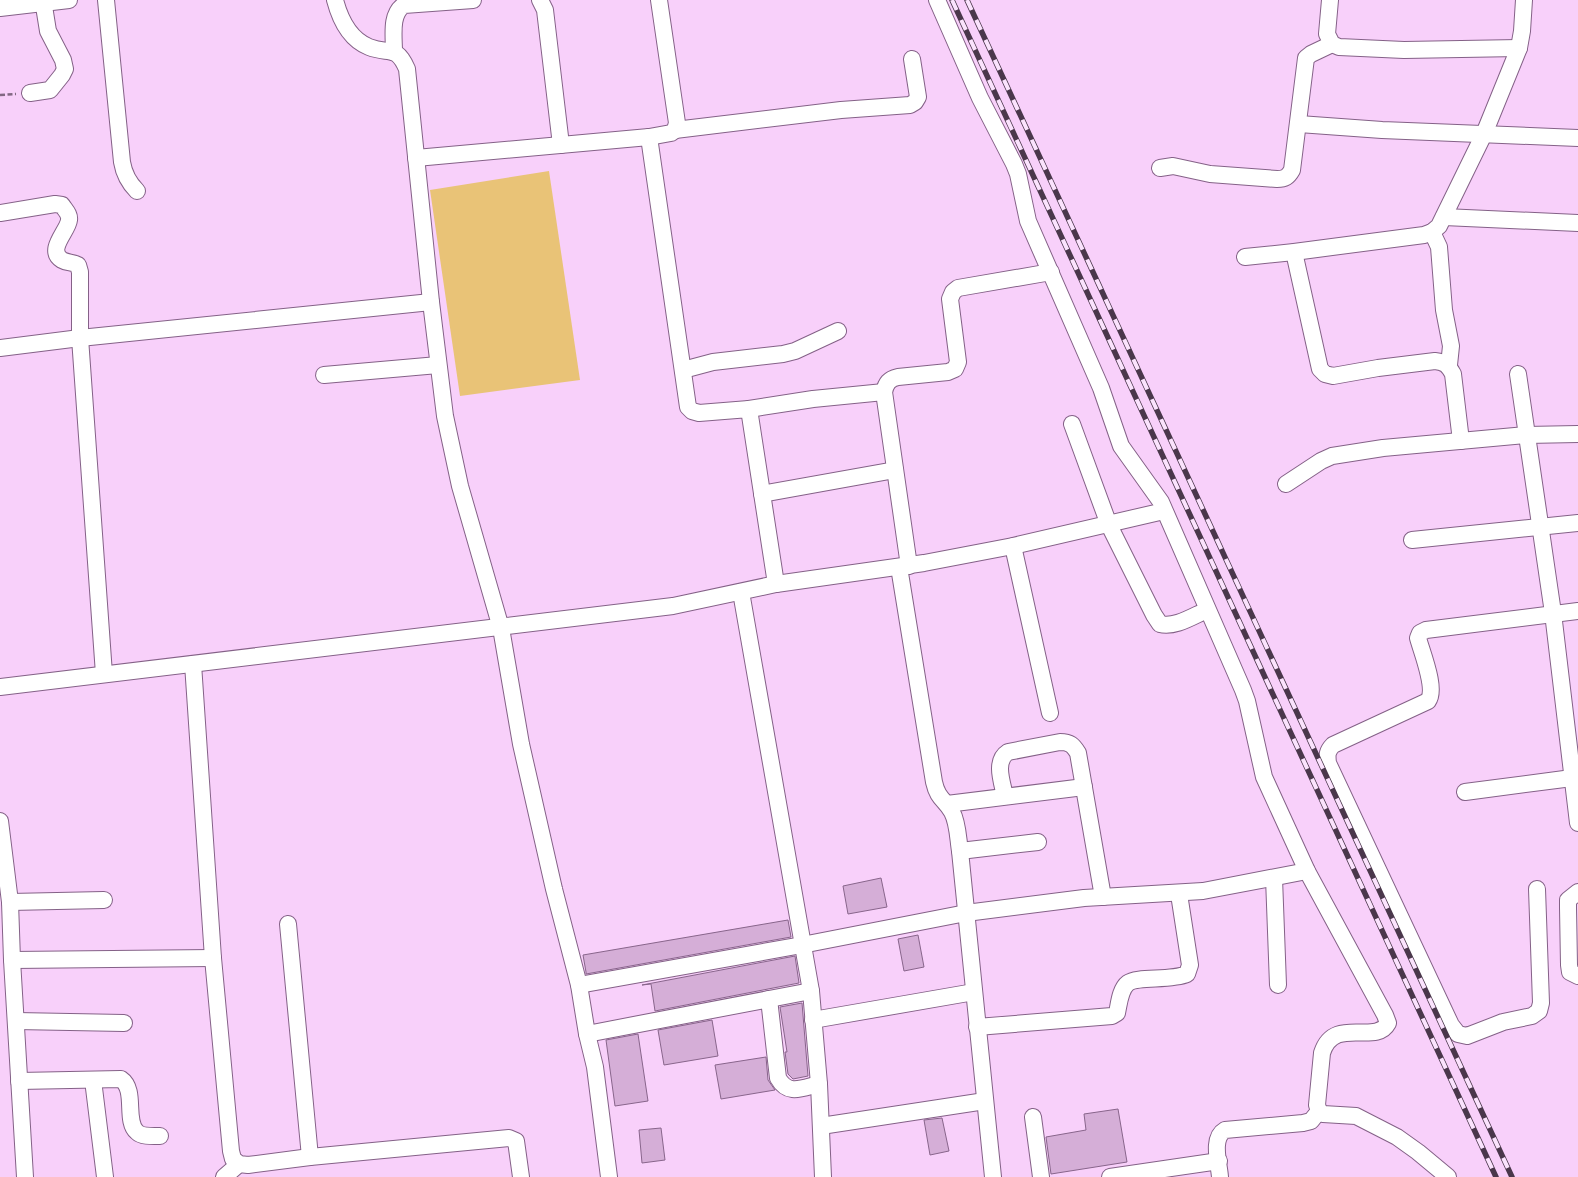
<svg xmlns="http://www.w3.org/2000/svg" width="1578" height="1177" viewBox="0 0 1578 1177" font-family="'Exo 2',sans-serif">
  <rect width="100%" height="100%" fill="#f8d0fa"/>
  <!-- green -->
  <path fill="#e9c377" d="M549 171 580 380 460 396 430 190Z"/>
  <!-- building -->
  <g fill="#d5aed7" stroke="#88658b">
    <path d="M881 878 887 907 848 914 843 886Z"/>
    <path d="M788 920 791 937 586 974V972L583 955Z"/>
    <path d="M918 935 924 967 904 971 898 939Z"/>
    <path d="M795 956 799 983 655 1011 651 984 642 985Z"/>
    <path d="M802 1003 808 1076 793 1079 788 1074 785 1052H787L780 1007Z"/>
    <path d="M712 1020 718 1056 664 1065 658 1030Z"/>
    <path d="M638 1034 648 1101 615 1106 606 1040Z"/>
    <path d="M766 1057 768 1080 775 1090 721 1099 715 1065Z"/>
    <path d="M1118 1109 1127 1162 1051 1174 1046 1137 1086 1130 1084 1114Z"/>
    <path d="M942 1118 949 1151 930 1155 924 1120Z"/>
    <path d="M661 1128 665 1160 642 1163 639 1130Z"/>
  </g>
  <g fill="none" stroke-linecap="round" stroke-linejoin="round">
    <defs>
      <g id="minor">
        <path d="M106 0 122 162C124 174 128 182 137 191"/>
        <path d="M335 0C340 19 349 39 369 47 389 55 396 44 407 69L431 302 445 416 460 486 501 628 521 744 554 889 579 985 587 1034 595 1067 609 1177"/>
        <path d="M540 0 545 10 561 145"/>
        <path d="M937 0 980 98 1014 164 1018 174 1028 221 1101 388 1121 446 1161 502 1243 690 1247 701 1264 777 1307 871 1385 1015 1388 1023C1376 1046 1334 1015 1322 1053L1317 1105 1319 1111 1323 1114 1356 1116 1397 1137 1418 1152 1448 1177"/>
        <path d="M1330 0 1327 34 1332 44 1339 47 1404 50 1519 48"/>
        <path d="M0 8 69 0"/>
        <path d="M394 52C394 36 390 14 404 5L473 0"/>
        <path d="M30 93 50 90 62 75 65 69 63 60 48 31 43 0"/>
        <path d="M1299 124 1382 130 1578 138"/>
        <path d="M675 130 841 110 910 105 915 102 918 97 912 59"/>
        <path d="M649 137 688 407 692 411 699 413 749 409 776 584"/>
        <path d="M416 158 649 137 671 133 675 130 677 123 659 0"/>
        <path d="M1160 168 1173 166 1210 174 1277 179C1285 179 1288 177 1292 170L1306 58 1311 54 1332 44"/>
        <path d="M0 213 55 204 62 205C65 210 70 214 69 220 68 231 46 250 62 260 67 263 73 262 78 265L80 272V338L104 674"/>
        <path d="M1444 217 1578 223"/>
        <path d="M1432 232 1439 247 1444 310 1451 346 1449 365"/>
        <path d="M1294 252 1320 369 1325 374 1333 376 1378 368 1435 361C1445 362 1448 365 1453 374L1461 441"/>
        <path d="M1245 257 1294 252 1424 235 1432 232 1439 226 1484 134 1519 48 1522 31 1524 0"/>
        <path d="M0 348 80 338 431 302"/>
        <path d="M683 370 713 362 783 354 795 351 838 331"/>
        <path d="M1518 374 1553 613 1578 823"/>
        <path d="M324 375 438 365"/>
        <path d="M749 409 813 399 884 392"/>
        <path d="M1072 424 1109 525 1154 615 1160 624C1175 628 1193 616 1207 610"/>
        <path d="M1286 484 1321 461 1332 456 1383 448 1526 435 1578 434"/>
        <path d="M762 494 895 470"/>
        <path d="M1412 540 1578 523"/>
        <path d="M1013 546 1050 713"/>
        <path d="M909 566 884 392C886 383 889 379 898 377L948 372 955 369 958 362 950 299 953 292 958 288 1051 272"/>
        <path d="M899 567 934 782C938 800 945 799 952 812 958 823 958 839 960 851L993 1177"/>
        <path d="M741 592 811 991 819 1084 823 1177"/>
        <path d="M193 664 213 958 231 1151 233 1159 239 1164 248 1165 310 1157 509 1138 516 1141 521 1177"/>
        <path d="M0 687 673 606 776 584 924 563 1013 546 1164 511"/>
        <path d="M1465 792 1572 778"/>
        <path d="M1005 796C1002 782 994 761 1008 752L1060 742C1070 742 1073 745 1078 753L1103 897"/>
        <path d="M947 804 1084 787"/>
        <path d="M0 821 10 902 12 960 25 1177"/>
        <path d="M960 851 1038 842"/>
        <path d="M1274 878 1278 985"/>
        <path d="M1537 889 1541 1003 1539 1011 1532 1016 1503 1022 1467 1036 1458 1034 1451 1025 1328 763C1327 755 1327 751 1333 745L1428 701C1437 689 1422 653 1418 638L1420 633 1426 630 1578 611"/>
        <path d="M1578 892 1568 900V908L1569 965 1570 972 1578 976"/>
        <path d="M10 902 104 900"/>
        <path d="M288 924 310 1157"/>
        <path d="M12 960 213 958"/>
        <path d="M579 985 802 945 966 913 1084 898 1203 891 1307 871"/>
        <path d="M769 999 778 1078C788 1096 802 1088 819 1084"/>
        <path d="M813 1020 974 992"/>
        <path d="M16 1021 124 1023"/>
        <path d="M977 1027 1112 1016 1117 1013C1119 1004 1120 989 1128 983 1137 976 1171 981 1187 974L1190 965 1179 894"/>
        <path d="M587 1034 811 991"/>
        <path d="M93 1080 105 1177"/>
        <path d="M19 1081 121 1079C137 1090 124 1121 137 1132 142 1137 154 1136 160 1136"/>
        <path d="M1033 1117 1041 1177"/>
        <path d="M821 1126 985 1101"/>
        <path d="M224 1177 239 1164"/>
        <path d="M1110 1177 1219 1161"/>
        <path d="M1220 1177C1219 1163 1211 1138 1225 1130L1303 1123 1311 1121 1319 1111"/>
      </g>
    </defs>
    <!-- minor casing -->
    <use href="#minor" stroke="#846187" stroke-width="18"/>
    <!-- path -->
    <path stroke="#826883" stroke-width="2.5" stroke-dasharray="5 2.5" stroke-linecap="butt" d="M0 95 16 94"/>
    <!-- minor -->
    <use href="#minor" stroke="#fff" stroke-width="16"/>
    <defs>
      <g id="rail">
        <path d="M952 0 1496 1177"/>
        <path d="M967 0 1512 1177"/>
      </g>
    </defs>
    <!-- rail casing -->
    <use href="#rail" stroke="#4a374b" stroke-width="5.5"/>
    <!-- rail -->
    <use href="#rail" stroke="#fbe3fd" stroke-width="4" stroke-dasharray="11" stroke-linecap="butt"/>
  </g>
</svg>
